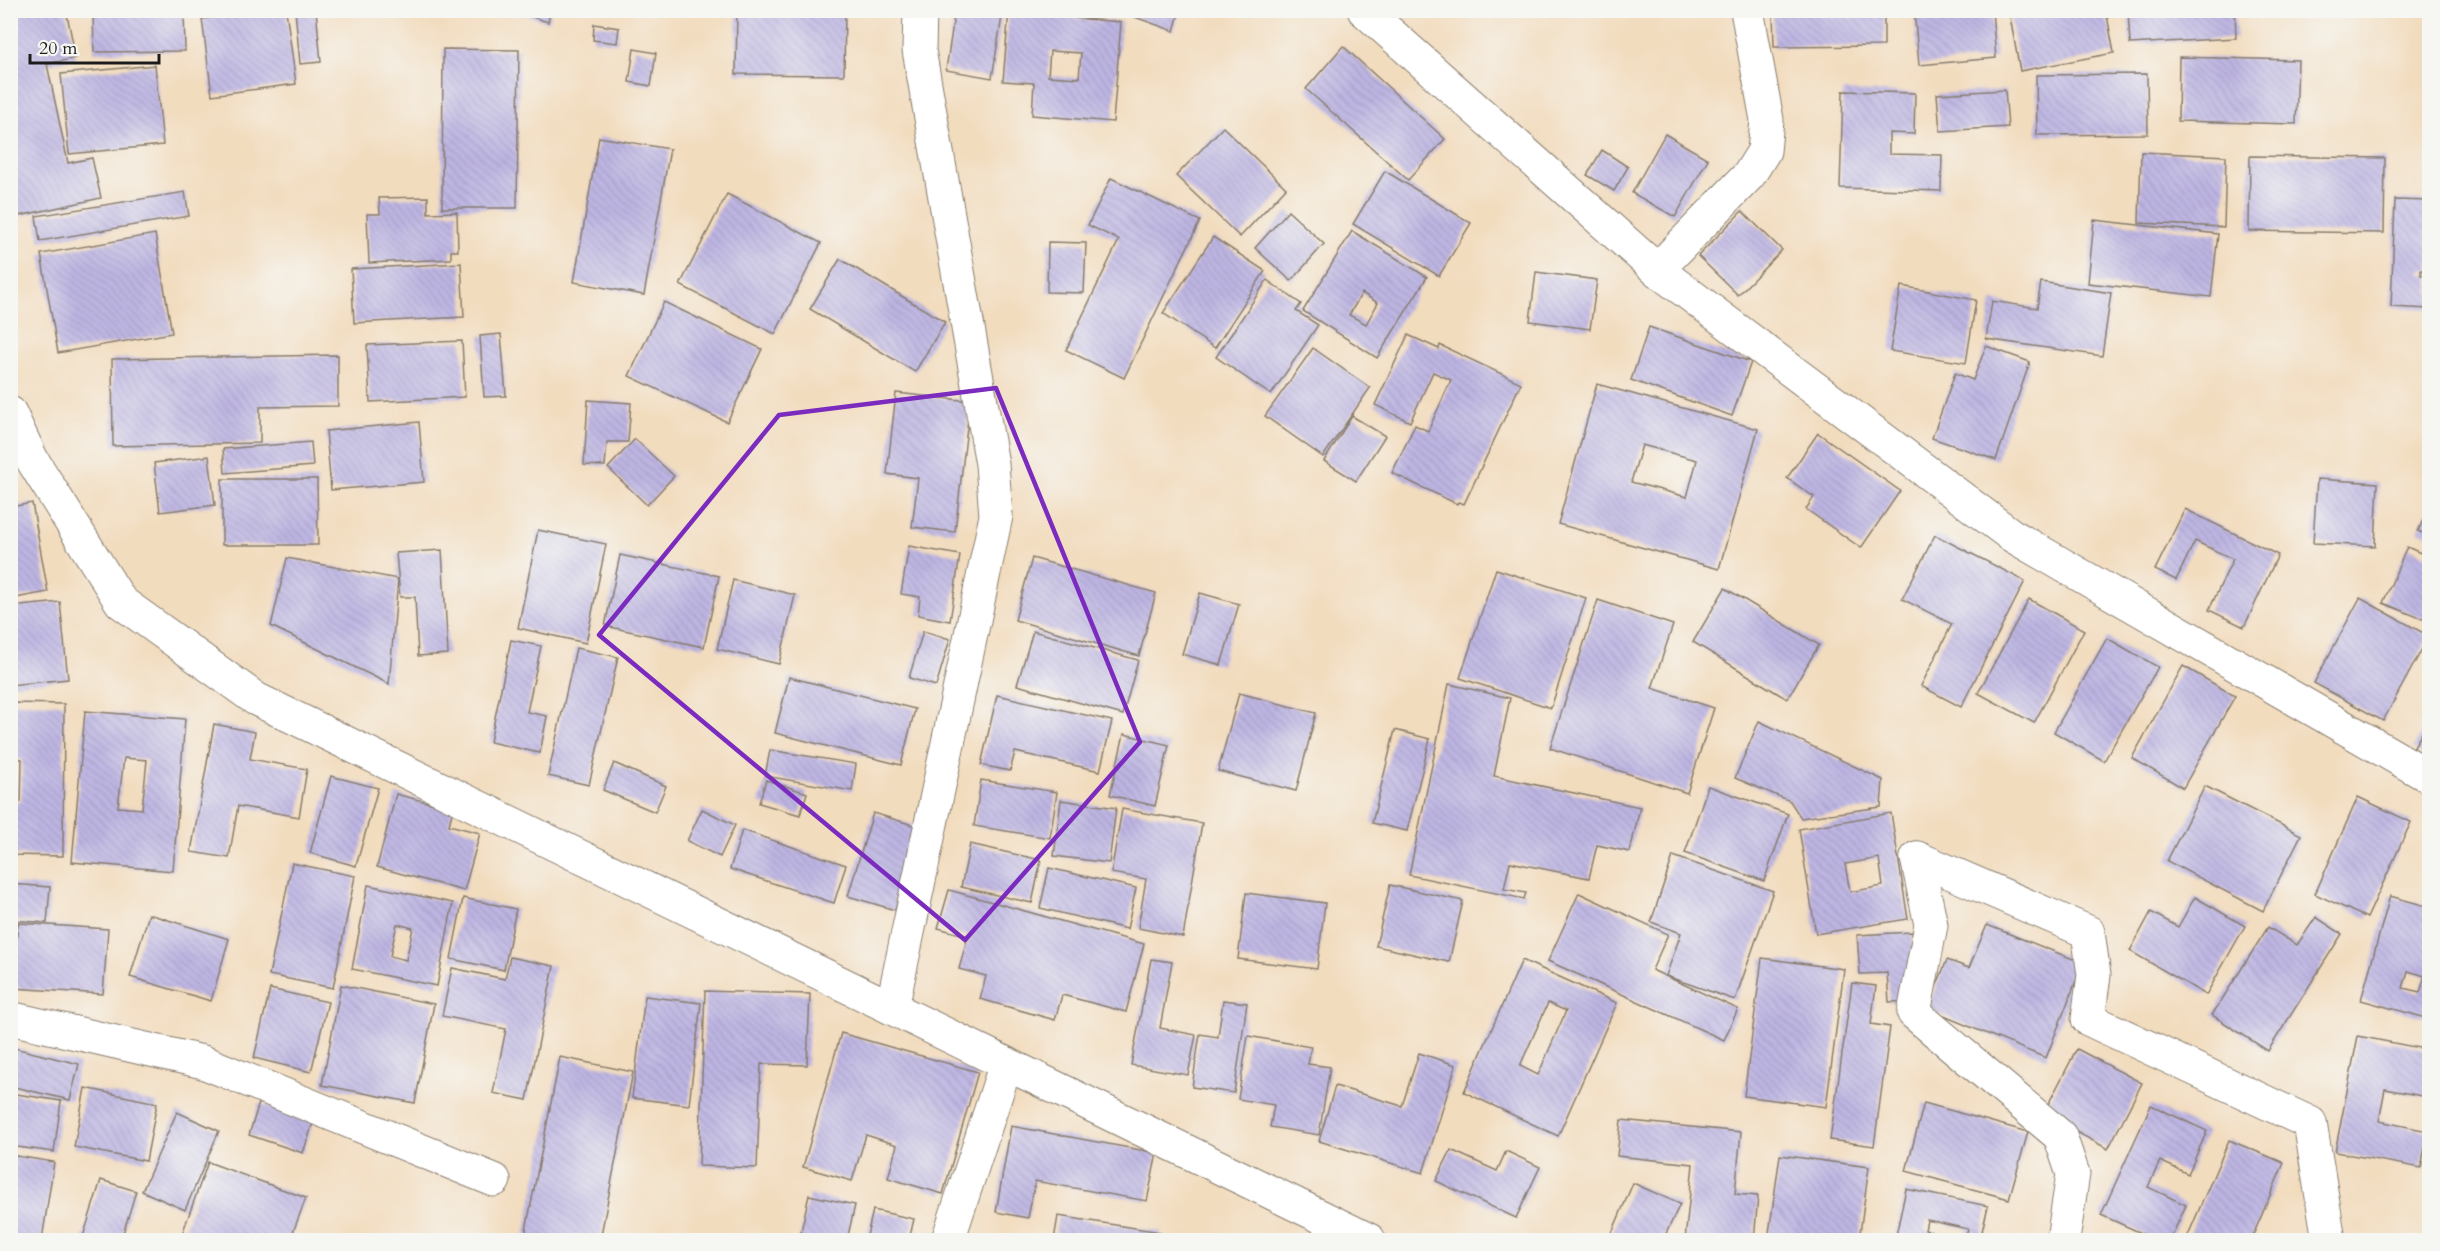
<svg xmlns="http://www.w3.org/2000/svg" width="2440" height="1251" viewBox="0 0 2440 1251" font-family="Cardo,serif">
  <defs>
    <pattern id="building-back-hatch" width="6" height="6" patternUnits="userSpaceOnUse" patternTransform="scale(1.5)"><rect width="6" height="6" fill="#beb6e3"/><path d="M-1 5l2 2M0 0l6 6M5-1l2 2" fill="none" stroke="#a39cc2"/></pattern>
  </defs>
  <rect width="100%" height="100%" fill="#f6f6f2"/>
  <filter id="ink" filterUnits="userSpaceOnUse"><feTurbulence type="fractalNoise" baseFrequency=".0167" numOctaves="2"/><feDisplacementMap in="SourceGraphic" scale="12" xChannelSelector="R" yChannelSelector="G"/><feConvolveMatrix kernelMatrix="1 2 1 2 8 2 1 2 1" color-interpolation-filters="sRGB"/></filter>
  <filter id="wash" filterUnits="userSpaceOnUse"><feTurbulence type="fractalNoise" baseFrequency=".008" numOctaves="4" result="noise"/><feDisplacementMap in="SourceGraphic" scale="24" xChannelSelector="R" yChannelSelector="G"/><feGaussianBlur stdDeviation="1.35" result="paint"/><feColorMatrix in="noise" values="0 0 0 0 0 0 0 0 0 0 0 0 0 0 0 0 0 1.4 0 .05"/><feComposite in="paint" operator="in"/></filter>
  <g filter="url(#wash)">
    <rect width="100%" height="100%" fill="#f2dcbe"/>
    <g id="blocks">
      <!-- building -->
      <g fill="url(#building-back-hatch)" fill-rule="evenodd">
        <path d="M10 10H66L76 58 47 64 68 163 92 158 101 198 19 216 17 207 10 209Z"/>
        <path d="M93 10H184L185 51 94 52Z"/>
        <path d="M264 10H286L296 84 212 95 202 19Z"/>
        <path d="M295 10H316L321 62 300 64Z"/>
        <path d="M511 10H551L548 22Z"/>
        <path d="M737 10H845L844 75 736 74Z"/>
        <path d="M955 10H1003L992 78 946 70Z"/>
        <path d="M1009 10H1074V18L1121 22 1113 122 1032 115 1034 83 1003 81ZM1050 51 1081 53 1079 78 1048 76Z"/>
        <path d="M1115 10H1180L1174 31Z"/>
        <path d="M1773 10H1884V46L1774 47Z"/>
        <path d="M1914 10H1992L1996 58 1919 65Z"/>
        <path d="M2044 10H2106L2114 53 2020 71 2010 17Z"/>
        <path d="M2128 10H2235L2236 38 2130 44Z"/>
        <path d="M594 24 619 28 617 43 593 40Z"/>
        <path d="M1343 46 1445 139 1408 180 1306 89Z"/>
        <path d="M443 49 519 50 517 208H442Z"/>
        <path d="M634 49 656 53 651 86 629 82Z"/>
        <path d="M2179 57 2298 60 2296 124 2178 121Z"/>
        <path d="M155 65 163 145 69 154 61 74Z"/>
        <path d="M2147 74 2148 134 2037 135 2036 75Z"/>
        <path d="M2005 90 2008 127 1940 131 1937 94Z"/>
        <path d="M1843 91 1915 93 1914 134 1889 133V154L1942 155 1941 191 1840 188Z"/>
        <path d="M1223 127 1286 188 1240 237 1176 176Z"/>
        <path d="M1665 134 1708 159 1675 217 1632 193Z"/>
        <path d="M599 137 670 149 644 295 574 282Z"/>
        <path d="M1602 150 1628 167 1614 191 1587 175Z"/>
        <path d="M2141 152 2226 156 2224 227 2139 223Z"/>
        <path d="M2250 156 2385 158 2384 233 2249 231Z"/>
        <path d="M1385 171 1471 223 1439 276 1353 224Z"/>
        <path d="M1111 178 1200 221 1124 378 1066 350 1119 240 1088 225Z"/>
        <path d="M185 192 189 216 40 241 36 216Z"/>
        <path d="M727 194 821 243 775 334 680 285Z"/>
        <path d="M428 197V213L457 212 458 251H451V259L369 263 367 214H380L379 198Z"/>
        <path d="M2395 200 2430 201V270H2421V275H2430V309L2391 307Z"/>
        <path d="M1288 211 1324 244 1291 281 1255 248Z"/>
        <path d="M1742 211 1782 250 1738 295 1698 256Z"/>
        <path d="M2094 220 2218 234 2211 297 2088 283Z"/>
        <path d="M1352 231 1427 277 1377 358 1303 311ZM1362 293 1378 303 1366 324 1349 315Z"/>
        <path d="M155 234 172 333 58 353 41 254Z"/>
        <path d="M1213 237 1265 271 1215 348 1163 313Z"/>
        <path d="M1048 242 1086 243 1084 293 1047 292Z"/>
        <path d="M840 259 945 322 915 372 810 309Z"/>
        <path d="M461 263 464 317 354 323 351 269Z"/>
        <path d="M1536 272 1597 280 1590 329 1530 321Z"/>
        <path d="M1267 280 1301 304 1296 311 1318 325 1271 395 1216 357Z"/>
        <path d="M2041 282 2111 293 2102 356 1986 339 1992 301 2037 308Z"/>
        <path d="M1901 286 1976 300 1966 363 1890 351Z"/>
        <path d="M664 302 762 349 727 422 629 376Z"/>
        <path d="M1649 327 1751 362 1732 416 1631 380Z"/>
        <path d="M501 334 506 396 484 397 480 336Z"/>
        <path d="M1408 335 1439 349 1440 345 1521 383 1464 504 1458 502 1457 504 1392 473 1415 425 1428 431 1451 380 1433 372 1410 422 1375 405Z"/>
        <path d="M462 341 465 397 370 402 367 345Z"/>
        <path d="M1986 346 2030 362 1996 460 1932 438 1955 373 1973 380Z"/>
        <path d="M1313 348 1370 388 1323 457 1265 416Z"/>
        <path d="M338 355V406L260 407V443L113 446 112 359Z"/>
        <path d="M1597 384 1758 429 1719 569 1558 524ZM1642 445 1697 460 1687 497 1631 482Z"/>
        <path d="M896 393 970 401 955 532 912 527 918 478 887 474Z"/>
        <path d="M588 400 631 403 628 442H607L605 466 584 465Z"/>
        <path d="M1352 416 1385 436 1356 481 1324 461Z"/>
        <path d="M419 422 424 482 331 490 326 431Z"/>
        <path d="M1818 433 1900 491 1861 548 1806 509 1814 497 1787 478Z"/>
        <path d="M635 439 674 476 647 505 608 468Z"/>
        <path d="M311 442 313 466 225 473 223 449Z"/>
        <path d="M209 456 215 505 160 512 154 463Z"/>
        <path d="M222 479H317L318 545H222Z"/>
        <path d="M2317 479 2378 483 2375 546 2313 543Z"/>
        <path d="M32 503 48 592 10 599V507Z"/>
        <path d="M2430 505V536L2418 531Z"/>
        <path d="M2185 509 2278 555 2244 627 2209 610 2233 559 2195 541 2176 580 2155 570Z"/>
        <path d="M538 530 606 544 586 643 518 628Z"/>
        <path d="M1935 535 2025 581 1961 707 1921 686 1952 624 1902 599Z"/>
        <path d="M909 546 960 555 950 621 918 615 920 597 901 594Z"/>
        <path d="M2407 547 2430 557V622L2383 603Z"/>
        <path d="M442 550 448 654 418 656 415 597H400L396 553Z"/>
        <path d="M620 555 719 576 704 647 605 626Z"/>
        <path d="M287 558 398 579 389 684 271 626Z"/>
        <path d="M1032 558 1156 593 1139 656 1015 620Z"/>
        <path d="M1496 569 1586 598 1551 708 1460 678Z"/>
        <path d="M733 580 795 595 779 664 717 649Z"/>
        <path d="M1725 588 1819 645 1787 699 1693 642Z"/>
        <path d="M1200 593 1239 604 1221 665 1182 654Z"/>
        <path d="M2360 598 2429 636 2383 721 2314 683Z"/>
        <path d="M2029 599 2084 630 2034 723 1978 693Z"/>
        <path d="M1598 600 1673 625 1652 688 1714 708 1687 793 1550 748Z"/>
        <path d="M60 602 68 679 10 685V607Z"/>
        <path d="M923 631 950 639 936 686 909 678Z"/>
        <path d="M1033 631 1138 660 1123 715 1017 685Z"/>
        <path d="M2107 638 2158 667 2104 761 2054 732Z"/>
        <path d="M511 640 541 646 527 712 547 716 540 753 490 742Z"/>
        <path d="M576 648 618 657 589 785 548 776Z"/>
        <path d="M2183 666 2235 696 2183 788 2132 758Z"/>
        <path d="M789 677 915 709 901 765 775 733Z"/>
        <path d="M1449 684 1510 698 1494 776 1640 807 1630 852 1597 845 1589 878 1510 862 1504 889 1526 893 1524 899 1409 875Z"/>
        <path d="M1239 693 1316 713 1296 791 1218 771Z"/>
        <path d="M997 695 1112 721 1100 771 1015 752 1010 771 981 765Z"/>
        <path d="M10 703 64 704 63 856 10 855V801L21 802 22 759 10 758Z"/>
        <path d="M85 711 185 719 173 871 72 862ZM124 758 147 760 142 809 118 807Z"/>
        <path d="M2430 720V759L2413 748Z"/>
        <path d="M1759 721 1883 780 1881 807 1801 818 1790 801 1735 778Z"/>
        <path d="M214 724 255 732 250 759 307 769 299 817 238 806 229 858 191 852Z"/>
        <path d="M1395 730 1430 739 1407 831 1372 823Z"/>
        <path d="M1124 734 1169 745 1155 806 1110 795Z"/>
        <path d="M770 750 856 764 852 791 765 776Z"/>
        <path d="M614 763 666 786 655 812 603 790Z"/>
        <path d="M331 776 378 788 356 866 310 853Z"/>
        <path d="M766 780 807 793 800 815 759 803Z"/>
        <path d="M981 780 1057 792 1050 838 974 826Z"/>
        <path d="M1708 786 1788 814 1764 881 1685 853Z"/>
        <path d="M2205 786 2301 835 2263 911 2167 861Z"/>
        <path d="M396 794 453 809 449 825 480 833 464 891 377 867Z"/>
        <path d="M2358 797 2411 822 2367 918 2315 894Z"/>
        <path d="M1061 800 1116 808 1109 863 1054 856Z"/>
        <path d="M702 809 735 825 720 857 687 841Z"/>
        <path d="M1122 809 1202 823 1183 937 1138 928 1146 879 1111 873Z"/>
        <path d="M873 813 920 827 895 910 848 896Z"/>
        <path d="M1891 813 1908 919 1816 934 1799 829ZM1879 858 1883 886 1850 892 1845 864Z"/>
        <path d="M742 830 846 865 834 903 730 869Z"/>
        <path d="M970 844 1041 860 1032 903 961 887Z"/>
        <path d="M1673 856 1773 891 1735 1000 1666 976 1681 933 1651 922Z"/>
        <path d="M292 863 355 876 333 988 269 975Z"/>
        <path d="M1049 868 1136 888 1127 929 1040 908Z"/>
        <path d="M10 884 50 887 47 923 10 920Z"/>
        <path d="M368 885 453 903 437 986 352 969ZM397 924 413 928 406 960 390 956Z"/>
        <path d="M1390 885 1463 901 1449 962 1376 946Z"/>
        <path d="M949 890 1144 944 1126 1012 1062 995 1055 1020 980 999 986 976 959 969 968 936 938 928Z"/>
        <path d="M1246 893 1325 903 1317 969 1238 959Z"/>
        <path d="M1579 893 1668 934 1652 970 1738 1009 1724 1040 1548 961Z"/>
        <path d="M2390 896 2430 907V1019L2361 1000ZM2408 971 2425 976 2420 992 2403 988Z"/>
        <path d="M2195 897 2245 926 2206 995 2130 951 2151 912 2178 927Z"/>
        <path d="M463 898 516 909 504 970 451 959Z"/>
        <path d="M149 914 229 939 211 1001 130 977Z"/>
        <path d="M2316 917 2342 934 2268 1051 2212 1015 2268 927 2297 945Z"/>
        <path d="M18 923 108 929 103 994 13 988Z"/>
        <path d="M1987 925 2083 963 2046 1058 1927 1009 1947 960 1969 968Z"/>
        <path d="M1912 932 1916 1001 1889 1002 1887 973 1860 974 1857 935Z"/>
        <path d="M510 957 554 966 527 1100 493 1093 506 1029 442 1016 452 968 505 979Z"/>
        <path d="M1762 958 1844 969 1826 1107 1744 1096Z"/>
        <path d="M1151 959 1172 962 1160 1028 1196 1035 1188 1075 1131 1065Z"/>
        <path d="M1522 960 1617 1003 1558 1136 1464 1092ZM1548 1003 1566 1011 1538 1075 1520 1066Z"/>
        <path d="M1852 983 1876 986 1871 1024 1890 1027 1874 1146 1830 1140Z"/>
        <path d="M341 985 434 1004 415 1103 322 1085Z"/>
        <path d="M270 989 328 1002 311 1072 254 1058Z"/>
        <path d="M705 991 810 994 807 1065 761 1064 757 1168 699 1166Z"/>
        <path d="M645 996 701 1003 689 1105 632 1098Z"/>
        <path d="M1223 1000 1247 1003 1234 1093 1192 1087 1200 1034 1218 1037Z"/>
        <path d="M841 1033 978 1072 943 1194 888 1178 897 1145 866 1135 852 1181 803 1167Z"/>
        <path d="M1248 1036 1311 1047 1308 1064 1330 1067 1319 1135 1270 1127 1274 1105 1238 1099Z"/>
        <path d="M2358 1036 2430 1050V1083L2427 1097 2385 1089 2379 1121 2428 1131 2421 1168 2335 1152Z"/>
        <path d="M10 1047 79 1064 70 1100 10 1086Z"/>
        <path d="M2077 1049 2142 1083 2108 1149 2043 1114Z"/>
        <path d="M1419 1053 1456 1065 1423 1173 1319 1141 1335 1086 1402 1106Z"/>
        <path d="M560 1057 633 1072 600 1240H524Z"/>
        <path d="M85 1088 157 1103 146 1161 74 1147Z"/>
        <path d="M10 1093 61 1101 54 1152 10 1146Z"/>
        <path d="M259 1103 314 1120 303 1153 249 1135Z"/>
        <path d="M1924 1103 2028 1132 2009 1199 1906 1171Z"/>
        <path d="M2151 1105 2207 1131 2188 1174 2160 1161 2148 1187 2186 1205 2170 1240H2157L2101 1215Z"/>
        <path d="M177 1112 219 1131 185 1210 142 1191Z"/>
        <path d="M1621 1120 1741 1132 1735 1194 1758 1196 1754 1240H1685L1693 1164 1617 1156Z"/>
        <path d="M1011 1126 1157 1153 1147 1201 1035 1181 1028 1218 996 1212Z"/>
        <path d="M2229 1140 2284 1163 2251 1240H2186Z"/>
        <path d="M1451 1150 1497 1171 1506 1151 1540 1167 1516 1218 1436 1181Z"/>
        <path d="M10 1155 54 1162 42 1240H10Z"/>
        <path d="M1780 1155 1869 1167 1859 1240H1768Z"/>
        <path d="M208 1162 306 1198 290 1240H200L182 1234Z"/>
        <path d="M101 1180 136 1191 121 1240H82Z"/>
        <path d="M1633 1183 1680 1204 1663 1240H1609Z"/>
        <path d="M1906 1189 1988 1206 1980 1240H1965L1968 1229 1927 1220 1925 1230 1965 1240H1895Z"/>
        <path d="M809 1195 855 1205 847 1240H799Z"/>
        <path d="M873 1210 914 1219 909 1240H866Z"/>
        <path d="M1058 1216 1161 1232 1159 1240H1054Z"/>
      </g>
    </g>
  </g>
  <g filter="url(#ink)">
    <use href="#blocks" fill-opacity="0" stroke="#877c6d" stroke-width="1.5"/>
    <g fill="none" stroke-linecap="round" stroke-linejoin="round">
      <defs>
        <g id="street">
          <path d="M1364 10 1657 270 2011 535 2430 777"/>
          <path d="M1657 270 1749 175 1764 151 1767 120 1747 10"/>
          <path d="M1917 858 2088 932 2094 975 2088 1019 2310 1123 2329 1240"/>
          <path d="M1917 858 1931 925 1914 1013 2060 1136 2073 1174 2063 1240"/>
          <path d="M892 1008 996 516 992 464 919 50 920 10"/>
          <path d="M10 1018 203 1062 494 1180"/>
          <path d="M948 1240 1006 1064"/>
        </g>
        <path id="primary" d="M10 413 31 458 121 602 256 699 1369 1240"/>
      </defs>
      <!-- street casing -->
      <use href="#street" stroke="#877c6d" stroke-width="35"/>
      <!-- primary casing -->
      <use href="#primary" stroke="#877c6d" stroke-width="35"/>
      <!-- street -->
      <use href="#street" stroke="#fff" stroke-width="33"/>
      <!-- primary -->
      <use href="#primary" stroke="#fff" stroke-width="33"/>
    </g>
  </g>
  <!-- marked area -->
  <path fill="none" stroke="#7b2cbf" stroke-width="4.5" stroke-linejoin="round" d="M996 388 1140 742 965 940 599 635 779 415Z"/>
  <!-- margin -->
  <rect width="2440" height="1251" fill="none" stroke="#f6f6f2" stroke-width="36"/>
  <!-- scale -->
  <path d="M30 54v9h129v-9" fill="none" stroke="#1c1c1c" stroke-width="3"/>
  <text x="39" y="54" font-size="18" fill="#1c1c1c" stroke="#f6f6f2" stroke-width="4.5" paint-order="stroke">20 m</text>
</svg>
